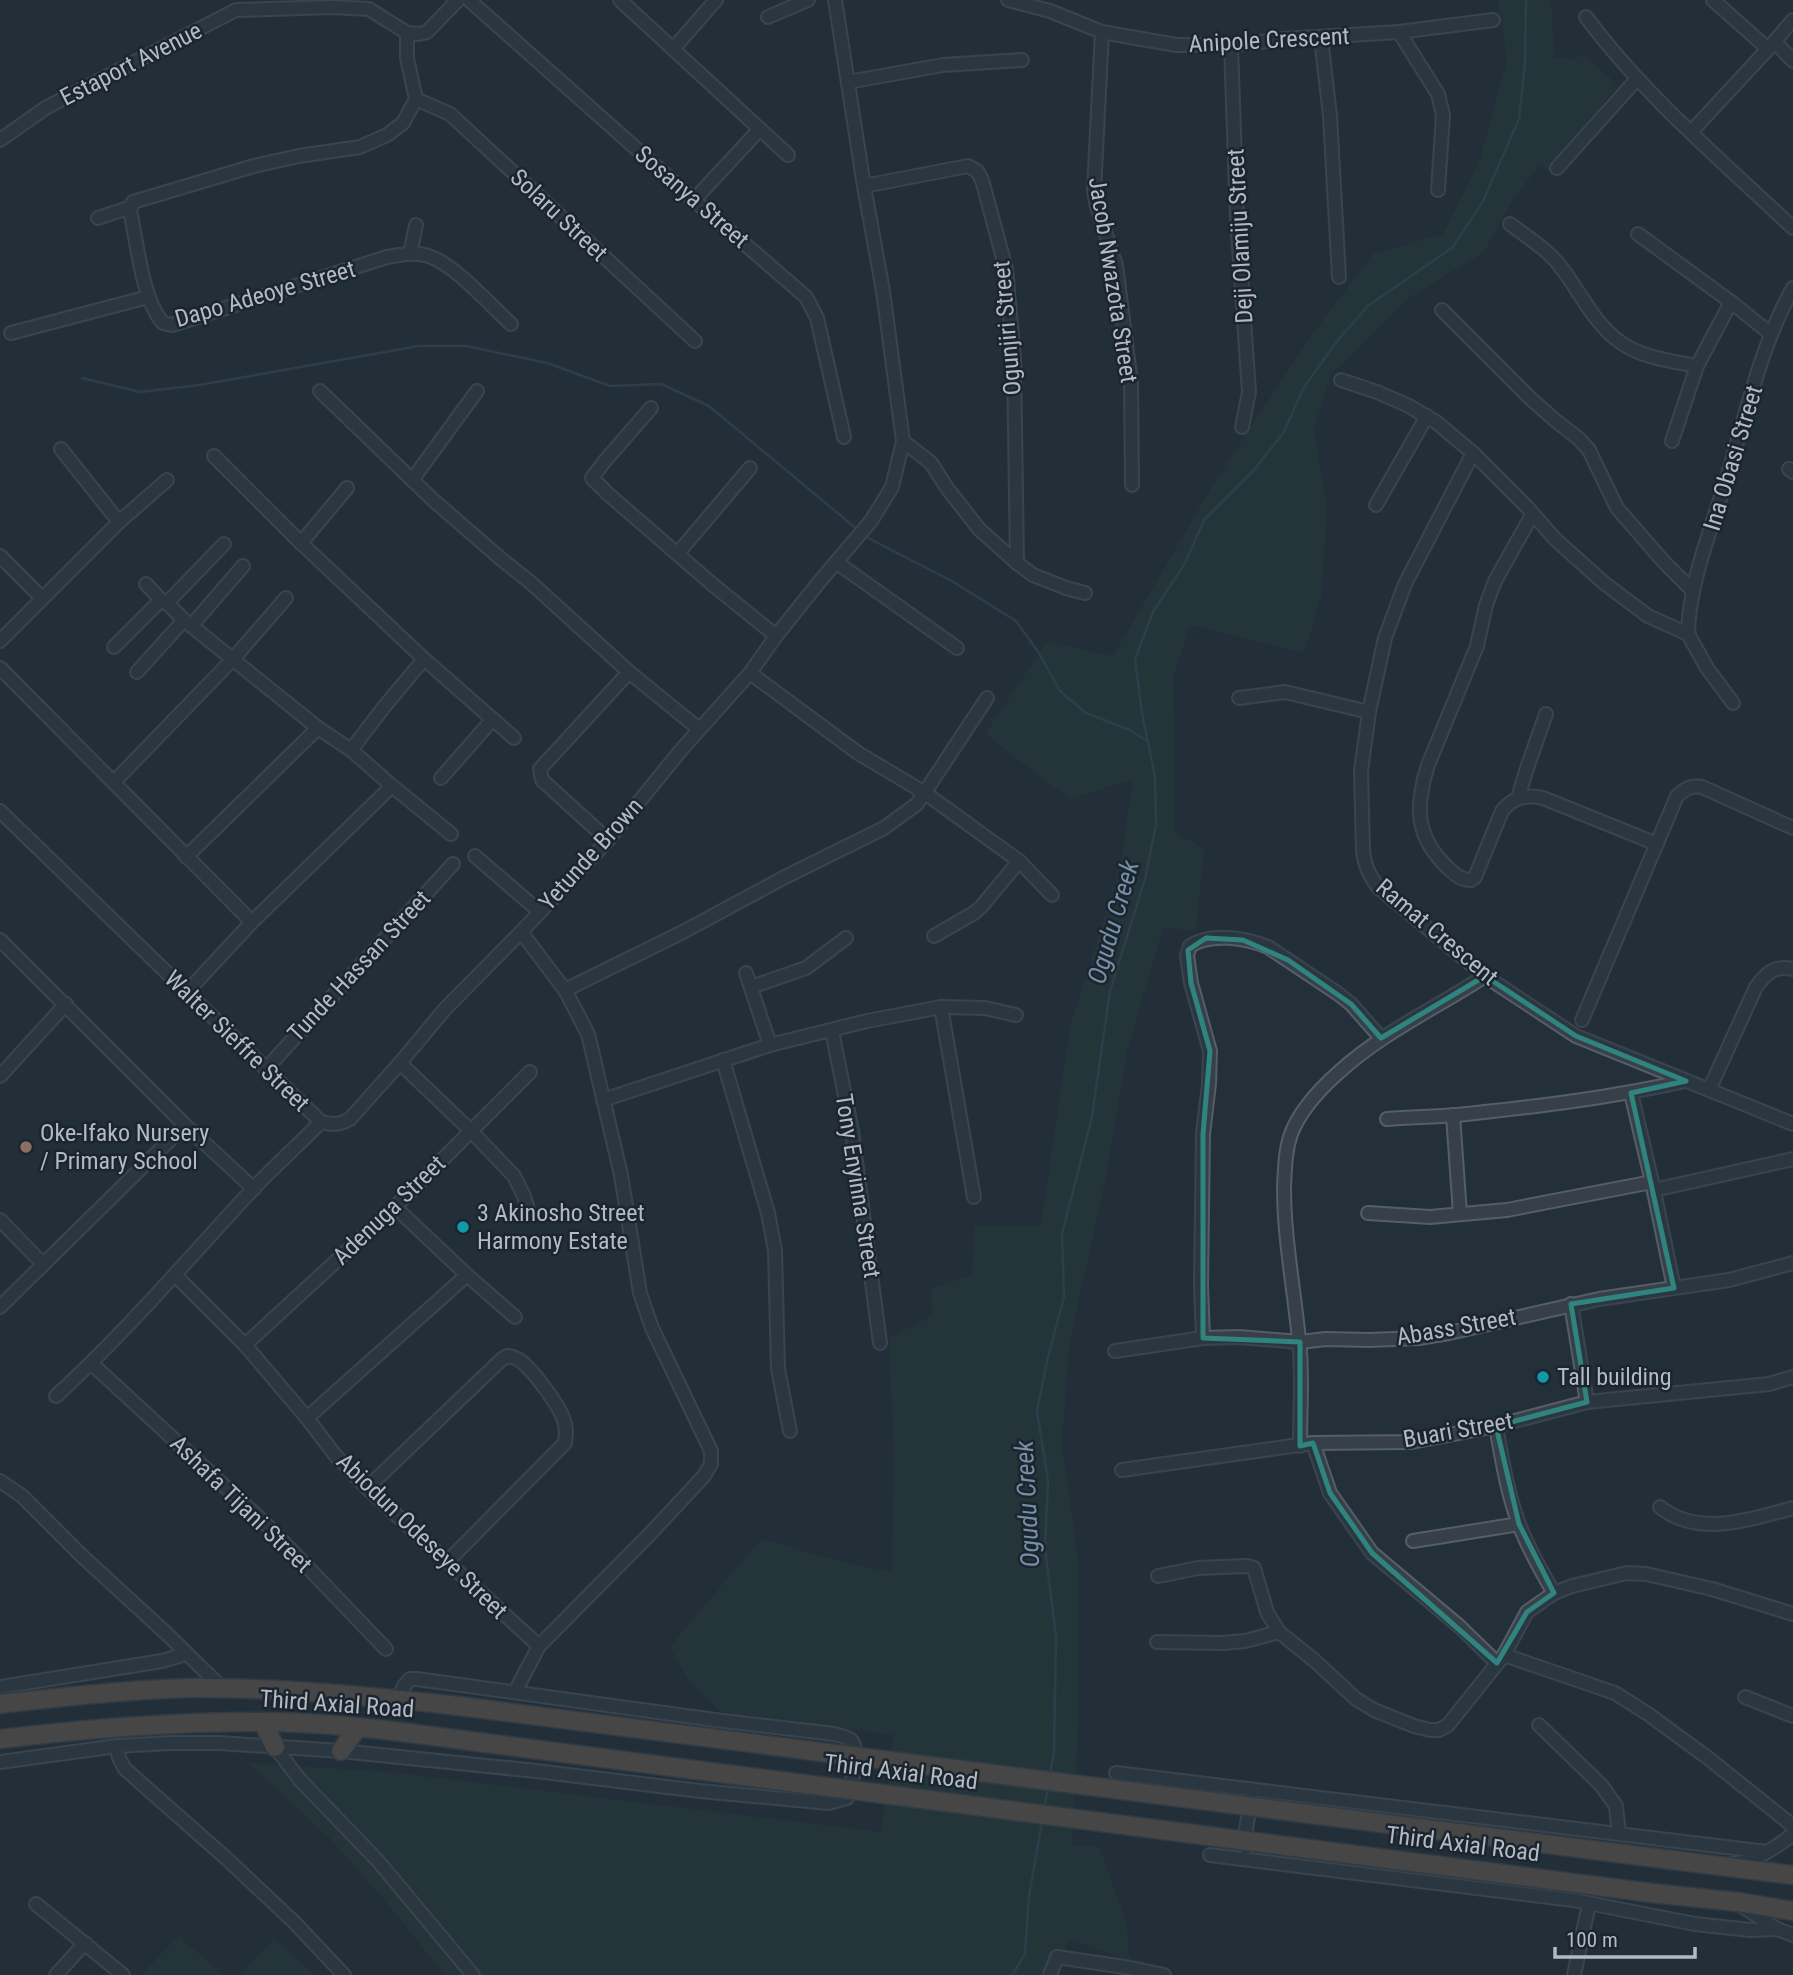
<svg xmlns="http://www.w3.org/2000/svg" width="1793" height="1975" viewBox="0 0 1793 1975" font-family="'Roboto Condensed',sans-serif">
  <rect width="100%" height="100%" fill="#232f39"/>
  <!-- green -->
  <g fill="#263c3b">
    <path d="M1498 0H1551L1554 57 1572 60 1583 55 1618 85 1549 172 1541 165 1516 194 1484 252 1410 297 1331 375 1314 429 1327 508 1321 597 1304 653 1190 625 1173 676 1175 833 1204 848 1196 930 1163 928 1128 1048 1106 1176 1069 1345 1062 1444 1078 1561 1079 1677 1076 1777 1071 1845 1099 1847 1127 1925 1129 1961 1069 1938 1054 1975H445L391 1908 333 1841 249 1763 389 1772 881 1832 894 1735 721 1712 690 1682 670 1647 761 1539 845 1563 892 1572 894 1452 889 1338 932 1316 931 1289 972 1275 975 1226H1041L1070 1027 1120 870 1133 779 1070 799 985 734 1047 642 1113 656 1213 485 1308 340 1373 254 1443 234 1479 163 1507 60Z"/>
    <path d="M179 1936 222 1975H141Z"/>
    <path d="M274 1938 314 1975H240Z"/>
  </g>
  <g fill="none" stroke-linecap="round" stroke-linejoin="round">
    <!-- stream -->
    <g stroke="#3a4e61" stroke-width="2.5">
      <path d="M82 378 140 392 199 385 419 346H466L547 363 610 386 661 384 709 406 858 530"/>
      <path d="M863 534 872 540 950 580 1016 621 1039 653 1060 691 1086 713 1130 730 1147 741"/>
      <path d="M1050 1774 1054 1751 1056 1637 1045 1548 1048 1481 1037 1411 1048 1357 1064 1297 1062 1234 1092 1117 1110 991 1145 879 1156 825 1155 777 1142 713 1135 659 1153 612 1184 565 1204 520 1254 470 1284 432 1304 387 1337 341 1368 306 1453 247 1483 201 1519 119 1525 64 1526 0"/>
      <path d="M1044 1809 1048 1788"/>
      <path d="M1012 1975 1025 1954 1029 1896 1042 1822"/>
    </g>
    <defs>
      <g id="minor">
        <path d="M469 0 694 200 806 297 817 318 844 437"/>
        <path d="M620 0 788 155"/>
        <path d="M1008 0 1050 11 1102 32 1176 45H1231L1285 39 1399 32 1493 20"/>
        <path d="M1713 0 1768 49"/>
        <path d="M768 17 808 0"/>
        <path d="M1586 17C1645 96 1722 161 1793 228"/>
        <path d="M1102 32 1094 191 1097 207 1116 265 1131 382 1132 485"/>
        <path d="M1399 32 1438 94 1443 115 1438 190"/>
        <path d="M407 33V58L416 99 403 123 387 135 360 147 299 156 254 166 133 202 130 210C137 242 142 300 163 323L172 325 387 257C401 255 417 251 431 257 457 267 490 305 511 324"/>
        <path d="M1321 38 1330 116 1339 277"/>
        <path d="M1775 42 1793 61"/>
        <path d="M1231 45 1237 218 1249 392 1242 427"/>
        <path d="M674 48 716 0"/>
        <path d="M848 82 943 65 1022 60"/>
        <path d="M416 99 450 114 695 341"/>
        <path d="M1691 132 1768 49 1793 20"/>
        <path d="M0 140 47 107 236 10 333 7 369 9 407 33 419 34 427 32 458 0"/>
        <path d="M1557 168 1637 79"/>
        <path d="M864 186 968 166 977 171 982 180 1006 269 1014 359 1017 563"/>
        <path d="M694 200 760 129"/>
        <path d="M98 218 131 207"/>
        <path d="M1510 224C1527 237 1547 249 1560 266 1580 291 1593 323 1620 342 1642 358 1672 361 1697 366"/>
        <path d="M1638 234 1731 302 1771 334"/>
        <path d="M410 254 416 225"/>
        <path d="M1442 310 1531 399 1556 421 1579 439 1589 450 1617 508 1664 562 1693 591"/>
        <path d="M11 333 148 297"/>
        <path d="M1341 380 1377 392 1407 405 1436 422 1473 453 1527 507 1555 539 1604 583 1648 616 1688 634 1707 668 1733 703"/>
        <path d="M320 391 432 499 501 559 530 582 629 672 699 729"/>
        <path d="M651 408 604 462 592 478 608 494 712 584 776 636"/>
        <path d="M903 441 931 463 947 488 979 529 1017 563 1033 575 1066 588 1085 593"/>
        <path d="M1672 441 1697 366 1731 302"/>
        <path d="M61 449 119 522"/>
        <path d="M1473 453 1405 584 1385 638 1369 712 1361 771 1363 851C1365 866 1369 875 1378 887L1485 976 1576 1036 1793 1124"/>
        <path d="M214 456 301 543 424 659 384 707 351 750"/>
        <path d="M1789 469 1793 472"/>
        <path d="M412 480 477 391"/>
        <path d="M1376 505 1427 416"/>
        <path d="M1532 515 1495 581 1486 605 1477 646 1428 765C1415 806 1415 836 1447 867 1455 874 1460 880 1471 880L1475 877 1502 811C1513 797 1526 794 1543 798L1657 844"/>
        <path d="M301 543 347 488"/>
        <path d="M224 544 167 603 184 620 318 728 351 750 392 786 451 834"/>
        <path d="M678 553 750 468"/>
        <path d="M0 556 42 598"/>
        <path d="M836 562 957 648"/>
        <path d="M146 584 161 600 166 603"/>
        <path d="M192 625 243 566"/>
        <path d="M1688 634C1689 581 1713 525 1728 474 1747 411 1761 345 1793 288"/>
        <path d="M0 641 119 522 167 480"/>
        <path d="M114 647 161 600"/>
        <path d="M424 659 514 738"/>
        <path d="M0 668 252 922"/>
        <path d="M137 672 184 620"/>
        <path d="M750 673 858 753 925 793 1019 861 1052 895"/>
        <path d="M1239 698 1285 692 1369 712"/>
        <path d="M441 778 493 719"/>
        <path d="M114 782 234 658 286 598"/>
        <path d="M1518 798 1527 768 1546 714"/>
        <path d="M0 811 321 1122C298 1145 274 1167 252 1190 187 1260 126 1332 56 1396"/>
        <path d="M608 840 542 780 540 769 629 672"/>
        <path d="M475 856 540 912"/>
        <path d="M186 857 318 728"/>
        <path d="M934 936 974 913 981 907 1019 861"/>
        <path d="M0 940 185 1125 254 1189"/>
        <path d="M746 973 770 1045"/>
        <path d="M751 987 806 968 846 938"/>
        <path d="M565 990 681 933 785 877 884 828 917 804 987 698"/>
        <path d="M187 992 252 922 392 786"/>
        <path d="M941 1007 974 1197"/>
        <path d="M1582 1020 1677 796C1685 789 1690 785 1702 787L1793 828"/>
        <path d="M832 1031 852 1131 880 1343"/>
        <path d="M723 1060 768 1213 775 1250 778 1369 790 1431"/>
        <path d="M400 1063 471 1131 514 1176 524 1196 528 1209"/>
        <path d="M266 1069 453 864"/>
        <path d="M0 1076 66 1004"/>
        <path d="M1709 1090 1756 987C1766 973 1775 965 1793 969"/>
        <path d="M1631 1093 1652 1182 1674 1288"/>
        <path d="M603 1100 770 1045 867 1021 941 1007 985 1008 1016 1015"/>
        <path d="M1453 1115 1460 1214"/>
        <path d="M1387 1119C1410 1117 1433 1117 1457 1115 1534 1107 1610 1098 1685 1081"/>
        <path d="M321 1122C333 1125 339 1125 350 1119L400 1063 445 1009 521 932 608 840 681 750 750 673 776 636 820 581 871 521 892 487 903 441 883 291 864 186 835 0"/>
        <path d="M1654 1190 1793 1159"/>
        <path d="M395 1207 467 1275 515 1317"/>
        <path d="M1368 1213 1430 1217 1507 1210 1652 1182"/>
        <path d="M0 1220 43 1264"/>
        <path d="M175 1275 245 1345 307 1418 335 1455 367 1488 539 1646 649 1535 704 1476 711 1464V1451L652 1328 640 1293 621 1175 588 1034 565 990 521 932"/>
        <path d="M1571 1304 1587 1402"/>
        <path d="M0 1307 185 1125"/>
        <path d="M1203 1338 1201 1286 1203 1134 1209 1084 1210 1051 1191 983 1187 955 1190 946C1211 932 1246 938 1268 947L1337 993 1351 1004 1381 1038"/>
        <path d="M245 1345 395 1207 530 1072"/>
        <path d="M1115 1351 1203 1338 1239 1337 1300 1342 1326 1339 1369 1340 1419 1338 1449 1333 1599 1299 1729 1280 1793 1263"/>
        <path d="M92 1364 269 1527 386 1649"/>
        <path d="M307 1418 467 1275"/>
        <path d="M1496 1426C1502 1459 1507 1492 1519 1524 1528 1548 1541 1571 1554 1593"/>
        <path d="M1313 1443 1330 1493 1372 1553 1459 1626 1497 1663"/>
        <path d="M1300 1446C1300 1412 1303 1372 1299 1340 1294 1288 1284 1239 1284 1187 1285 1169 1285 1151 1291 1134 1300 1110 1321 1088 1339 1072 1383 1032 1436 1008 1485 976"/>
        <path d="M1122 1470 1313 1443 1411 1442 1496 1426 1587 1402 1769 1384 1793 1377"/>
        <path d="M0 1481 22 1496 82 1556 168 1635 223 1689"/>
        <path d="M367 1488 501 1360 507 1356C513 1357 518 1358 522 1362 534 1372 560 1406 564 1421 567 1428 566 1435 565 1443L447 1562"/>
        <path d="M1660 1507C1698 1538 1751 1519 1793 1508"/>
        <path d="M1413 1541 1519 1524"/>
        <path d="M1158 1576 1198 1568 1247 1566 1254 1568 1267 1612 1279 1632 1315 1661 1356 1699 1374 1710 1414 1726 1430 1730H1439L1448 1725 1504 1655 1527 1612 1554 1593 1572 1586 1627 1573 1646 1574 1712 1589 1793 1614"/>
        <path d="M1157 1642 1223 1643 1245 1641 1279 1632"/>
        <path d="M1504 1655 1615 1693 1648 1714 1708 1758 1793 1826"/>
        <path d="M0 1687 162 1661 186 1654"/>
        <path d="M515 1692 539 1646"/>
        <path d="M1745 1697 1793 1716"/>
        <path d="M1539 1725 1601 1785 1616 1806 1619 1834"/>
        <path d="M117 1746 119 1758 125 1769 227 1859 294 1922 344 1975"/>
        <path d="M275 1747 300 1780 378 1861 473 1975"/>
        <path d="M0 1762 117 1746 170 1743H219L341 1751 536 1771 700 1791 829 1803 847 1798C851 1787 861 1749 851 1740 847 1737 839 1735 834 1734L715 1720 417 1679H410L404 1686 398 1699"/>
        <path d="M1116 1773 1767 1852"/>
        <path d="M1246 1848V1829L1251 1800"/>
        <path d="M1210 1855 1573 1900 1695 1924 1750 1930 1777 1929"/>
        <path d="M1731 1864C1753 1862 1776 1848 1793 1834"/>
        <path d="M36 1904 123 1975"/>
        <path d="M1739 1904 1777 1929 1793 1935"/>
        <path d="M56 1975 85 1943"/>
        <path d="M1050 1975 1057 1957 1131 1968 1164 1975"/>
        <path d="M1574 1975 1589 1904"/>
      </g>
      <g id="highway">
        <path d="M0 1704C62 1697 124 1690 187 1688 277 1687 369 1696 459 1706"/>
        <path d="M263 1722 275 1747"/>
        <path d="M0 1739C84 1729 167 1722 252 1722 320 1721 388 1730 455 1739"/>
        <path d="M341 1751 358 1727"/>
        <path d="M1656 1858 1793 1875"/>
        <path d="M1652 1893 1738 1902 1793 1911"/>
      </g>
    </defs>
    <!-- minor casing -->
    <use href="#minor" stroke="#555e67" stroke-width="16"/>
    <!-- highway casing -->
    <use href="#highway" stroke="#424b54" stroke-width="21"/>
    <!-- minor -->
    <use href="#minor" stroke="#374049" stroke-width="12"/>
    <!-- highway -->
    <use href="#highway" stroke="#6f6254" stroke-width="18"/>
    <defs>
      <g id="highway-bridge">
        <path d="M459 1706 1656 1858"/>
        <path d="M455 1739 1652 1893"/>
      </g>
    </defs>
    <!-- highway-bridge casing -->
    <use href="#highway-bridge" stroke="#424b54" stroke-width="21" stroke-linecap="butt"/>
    <!-- highway-bridge -->
    <use href="#highway-bridge" stroke="#6f6254" stroke-width="18"/>
  </g>
  <!-- marked area -->
  <path d="M0 0H1793V1975H0ZM1206 938 1243 940 1288 960 1351 1004 1381 1038 1485 976 1576 1036 1686 1081 1631 1093 1674 1288 1571 1304 1587 1402 1496 1426 1519 1524 1554 1593 1527 1612 1497 1663 1372 1553 1330 1493 1313 1443 1300 1446V1342L1203 1338V1134L1210 1051 1191 983 1188 950Z" fill="#232f39" fill-opacity=".55" fill-rule="evenodd"/>
  <path fill="none" stroke="#30847f" stroke-width="5" stroke-linejoin="round" d="M1206 938 1243 940 1288 960 1351 1004 1381 1038 1485 976 1576 1036 1686 1081 1631 1093 1674 1288 1571 1304 1587 1402 1496 1426 1519 1524 1554 1593 1527 1612 1497 1663 1372 1553 1330 1493 1313 1443 1300 1446V1342L1203 1338V1134L1210 1051 1191 983 1188 950Z"/>
  <!-- markers -->
  <circle fill="#8d6e63" stroke="#1c252e" stroke-width="2.5" cx="26" cy="1147" r="7"/>
  <g fill="#0f9aa8" stroke="#1c252e" stroke-width="2.5">
    <circle cx="463" cy="1227" r="7"/>
    <circle cx="1543" cy="1377" r="7"/>
  </g>
  <g text-anchor="middle" dominant-baseline="central" stroke-width="5" stroke-linejoin="round" paint-order="stroke">
    <!-- street labels -->
    <g font-size="24" fill="#b2bbc5" stroke="#1c252e">
      <text transform="translate(1269 40) rotate(-3)">Anipole Crescent</text>
      <text transform="translate(131 64) rotate(-27)">Estaport Avenue</text>
      <text transform="translate(692 197) rotate(41)">Sosanya Street</text>
      <text transform="translate(559 215) rotate(43)">Solaru Street</text>
      <text transform="translate(1240 236) rotate(-93)">Deji Olamiju Street</text>
      <text transform="translate(1113 280) rotate(81)">Jacob Nwazota Street</text>
      <text transform="translate(265 294) rotate(-16)">Dapo Adeoye Street</text>
      <text transform="translate(1007 328) rotate(-95)">Ogunjiri Street</text>
      <text transform="translate(1733 458) rotate(-73)">Ina Obasi Street</text>
      <text transform="translate(591 854) rotate(-48)">Yetunde Brown</text>
      <text transform="translate(1437 932) rotate(40)">Ramat Crescent</text>
      <text transform="translate(359 966) rotate(-47)">Tunde Hassan Street</text>
      <text transform="translate(237 1041) rotate(44)">Walter Sieffre Street</text>
      <text transform="translate(858 1186) rotate(81)">Tony Enyinna Street</text>
      <text transform="translate(389 1210) rotate(-44)">Adenuga Street</text>
      <text transform="translate(1456 1327) rotate(-10)">Abass Street</text>
      <text transform="translate(1458 1430) rotate(-10)">Buari Street</text>
      <text transform="translate(241 1504) rotate(44)">Ashafa Tijani Street</text>
      <text transform="translate(422 1536) rotate(44)">Abiodun Odeseye Street</text>
      <text transform="translate(337 1704) rotate(4)">Third Axial Road</text>
      <text transform="translate(901 1772) rotate(7)">Third Axial Road</text>
      <text transform="translate(1463 1844) rotate(7)">Third Axial Road</text>
    </g>
    <!-- poi labels -->
    <g font-size="24" fill="#b2bbc5" stroke="#1c252e" text-anchor="start">
      <text x="40" y="1133">Oke-Ifako Nursery<tspan x="40" dy="28">/ Primary School</tspan></text>
      <text x="477" y="1213">3 Akinosho Street<tspan x="477" dy="28">Harmony Estate</tspan></text>
      <text x="1557" y="1377">Tall building</text>
    </g>
    <!-- water labels -->
    <g font-size="26" font-style="italic" fill="#748fa7" stroke="#1c252e">
      <text transform="translate(1113 922) rotate(-74)">Ogudu Creek</text>
      <text transform="translate(1027 1504) rotate(-93)">Ogudu Creek</text>
    </g>
  </g>
  <!-- scale -->
  <path d="M1555 1947v10h140v-10" fill="none" stroke="#b2bbc5" stroke-width="3.5"/>
  <text x="1566" y="1947" font-size="21" fill="#b2bbc5" stroke="#1c252e" stroke-width="5" paint-order="stroke">100 m</text>
</svg>
